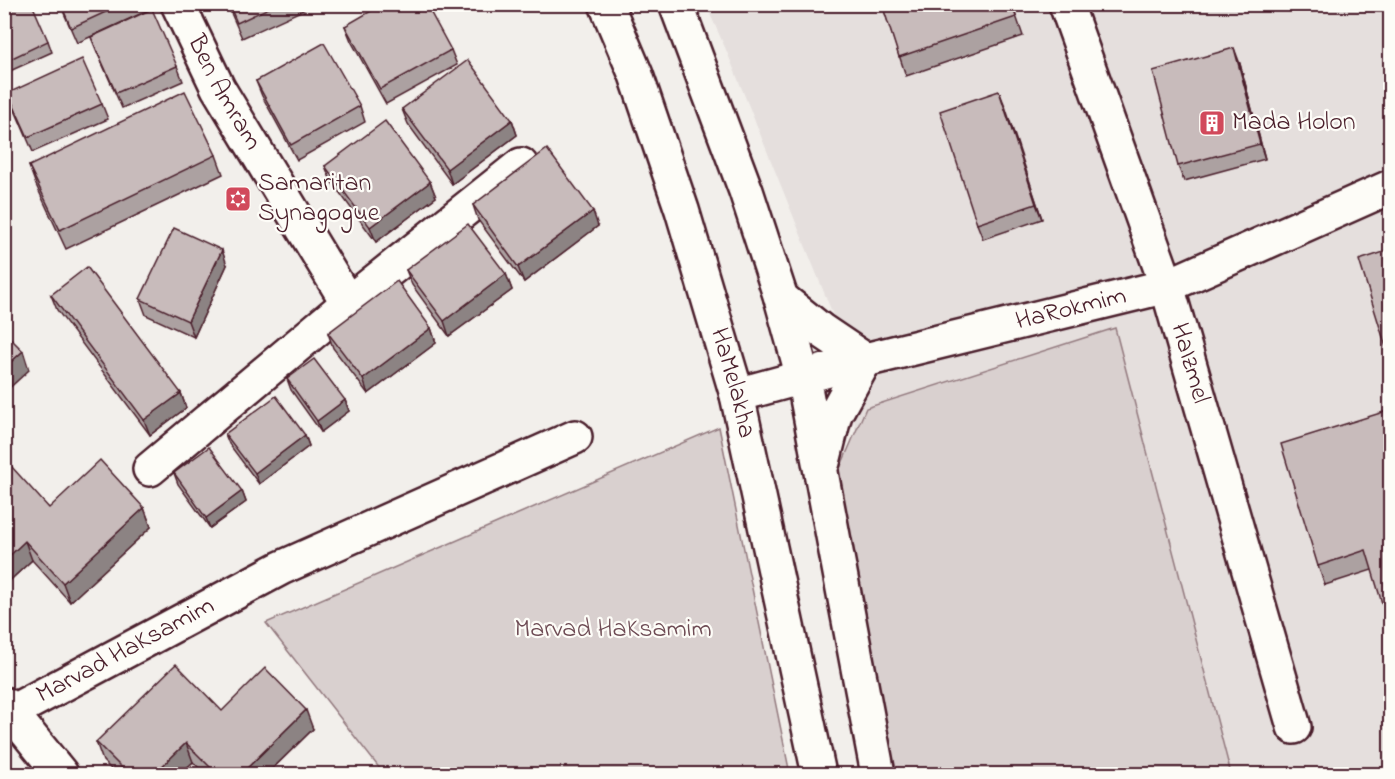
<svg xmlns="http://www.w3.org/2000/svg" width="1395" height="779" viewBox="0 0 1395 779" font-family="'Indie Flower',sans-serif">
  <rect width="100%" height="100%" fill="#f2efeb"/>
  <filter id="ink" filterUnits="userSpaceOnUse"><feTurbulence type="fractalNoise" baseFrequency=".0167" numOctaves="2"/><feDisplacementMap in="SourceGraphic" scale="12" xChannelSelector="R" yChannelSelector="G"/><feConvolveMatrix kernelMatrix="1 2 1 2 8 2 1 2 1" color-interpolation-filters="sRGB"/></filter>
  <g filter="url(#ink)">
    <!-- built -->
    <path fill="#e5dfdd" d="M706 5H1390V774H915L838 327 727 52Z"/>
    <!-- green -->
    <g fill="#d9d0cf" stroke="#92787d" stroke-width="1.5">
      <path d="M1115 328 1231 774H895L834 482 866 408Z"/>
      <path d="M719 427 790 774H384L266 623Z"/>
    </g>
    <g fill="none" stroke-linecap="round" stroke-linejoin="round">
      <defs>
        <g id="minor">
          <path id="s1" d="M178 4 218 88 348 303"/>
          <path id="s2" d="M1066 4 1167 286 1294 727"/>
          <path id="s3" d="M737 395 865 360 1167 286 1390 187"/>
          <path d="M150 469 348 303 521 165"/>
          <path d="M4 704 61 774"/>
          <path id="s4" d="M4 716 281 568 575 437"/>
        </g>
        <g id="major">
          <path id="s5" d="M606 4 636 75 682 210 737 395 819 774"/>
          <path d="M676 4 746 191 781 298 803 377 878 774"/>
          <path d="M781 298 822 331 865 360 835 414 823 462"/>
        </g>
      </defs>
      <!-- minor casing -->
      <use href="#minor" stroke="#4a1f2b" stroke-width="38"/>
      <!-- major casing -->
      <use href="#major" stroke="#4a1f2b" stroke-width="38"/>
      <!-- minor -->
      <use href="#minor" stroke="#fdfcf7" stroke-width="33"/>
      <!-- major -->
      <use href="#major" stroke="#fdfcf7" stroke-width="33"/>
    </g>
    <!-- wall -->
    <g fill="#aca1a1" stroke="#4a1f2b" stroke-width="1.5">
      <path d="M4 4 48 41 52 52 10 71 4 60Z"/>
      <path d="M60 4H152L153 8 77 43Z"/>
      <path d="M227 4H311L312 6 242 38Z"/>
      <path d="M882 4H1012L1023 36 906 76Z"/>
      <path d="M345 26 451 50 457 65 386 104 351 41Z"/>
      <path d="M91 37 177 66 183 81 122 108 97 52Z"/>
      <path d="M1240 64 1265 159 1184 181 1178 166Z"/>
      <path d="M256 81 360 106 365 122 297 160 262 96Z"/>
      <path d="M999 91 1042 219 983 239 977 224Z"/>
      <path d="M8 93 102 104 108 119 33 152 14 108Z"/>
      <path d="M402 109 512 120 517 135 452 184 408 124Z"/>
      <path d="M216 155 223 174 66 249 36 185 29 166Z"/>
      <path d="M325 166 430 182 436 197 376 242 331 181Z"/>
      <path d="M473 205 598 226 524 282 478 220Z"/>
      <path d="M227 265 194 337 146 315 140 299Z"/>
      <path d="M406 270 506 274 512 290 449 336 412 285Z"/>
      <path d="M51 295 181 393 186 408 150 435 57 310Z"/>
      <path d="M431 328 436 343 368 394 333 348 328 333Z"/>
      <path d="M287 379 345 400 349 411 321 432 291 390Z"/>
      <path d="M1390 410 1372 570 1325 585 1318 566Z"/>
      <path d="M225 434 305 435 309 446 259 484 229 444Z"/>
      <path d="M4 472 49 508H144L151 527 70 602 32 560 4 586Z"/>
      <path d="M174 473 242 491 246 502 210 528 178 484Z"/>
      <path d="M222 711 313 729 267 774H205L193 762 180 774H116L103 761 96 742Z"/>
    </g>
    <!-- shaded-wall -->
    <g fill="#8c8383" stroke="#4a1f2b" stroke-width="1.5">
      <path d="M1234 48 1240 64 1265 159 1260 144Z"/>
      <path d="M999 91 1005 106 1042 219 1036 204Z"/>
      <path d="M512 120 517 135 452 184 447 169Z"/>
      <path d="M430 182 436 197 376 242 370 227Z"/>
      <path d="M593 211 598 226 524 282 518 267Z"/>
      <path d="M222 250 227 265 194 337 188 321Z"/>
      <path d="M506 274 512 290 449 336 444 321Z"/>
      <path d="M431 328 436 343 368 394 363 379Z"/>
      <path d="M23 351 29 370 4 393V368Z"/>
      <path d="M181 393 186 408 150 435 144 420Z"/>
      <path d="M345 400 349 411 321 432 317 421Z"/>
      <path d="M305 435 309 446 259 484 255 473Z"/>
      <path d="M242 491 246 502 210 528 206 518Z"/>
      <path d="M144 508 151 527 70 602 63 583Z"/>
      <path d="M25 541 32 560 4 586V561Z"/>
      <path d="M306 710 313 729 267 774H241Z"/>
      <path d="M186 743 193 762 180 774H154Z"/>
    </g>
    <!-- building -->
    <g fill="#c8bbbb" stroke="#4a1f2b" stroke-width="1.5">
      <path d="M4 4H32L48 41 6 61 4 58Z"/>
      <path d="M61 4H123L71 28Z"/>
      <path d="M229 4H277L237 23Z"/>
      <path d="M383 4H426L451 50 380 89 345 26Z"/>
      <path d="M882 4H1012L1016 17 899 57Z"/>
      <path d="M152 9 177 66 116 93 91 37Z"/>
      <path d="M324 43 360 106 291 145 256 81Z"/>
      <path d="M1234 48 1260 144 1178 166 1153 71Z"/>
      <path d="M82 59 102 104 28 137 8 93Z"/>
      <path d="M468 60 512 120 447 169 402 109Z"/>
      <path d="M185 91 216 155 60 230 29 166Z"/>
      <path d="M999 91 1036 204 977 224 940 111Z"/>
      <path d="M385 121 430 182 370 227 325 166Z"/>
      <path d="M547 149 593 211 518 267 473 205Z"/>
      <path d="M468 224 506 274 444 321 406 270Z"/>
      <path d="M174 228 222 250 188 321 140 299Z"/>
      <path d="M1390 250V360L1359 260Z"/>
      <path d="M87 267 181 393 144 420 51 295Z"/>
      <path d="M397 281 431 328 363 379 328 333Z"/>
      <path d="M4 332 23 351 4 368Z"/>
      <path d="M314 359 345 400 317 421 287 379Z"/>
      <path d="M276 396 305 435 255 473 225 434Z"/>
      <path d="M1390 410V630L1366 550 1318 566 1281 444Z"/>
      <path d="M209 447 242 491 206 518 174 473Z"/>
      <path d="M100 460 144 508 63 583 25 541 4 561V472L11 466 49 508Z"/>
      <path d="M176 664 222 711 265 668 306 710 241 774H217L186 743 154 774H128L96 742Z"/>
    </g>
  </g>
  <!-- icons -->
  <defs>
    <symbol id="building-square" viewBox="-11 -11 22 22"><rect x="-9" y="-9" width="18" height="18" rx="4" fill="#d1495b" stroke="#fdfcf7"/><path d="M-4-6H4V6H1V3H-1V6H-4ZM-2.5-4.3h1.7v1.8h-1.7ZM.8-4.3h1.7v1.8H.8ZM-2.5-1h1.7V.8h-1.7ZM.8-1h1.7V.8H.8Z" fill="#fff"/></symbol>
    <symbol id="synagogue-square" viewBox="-11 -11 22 22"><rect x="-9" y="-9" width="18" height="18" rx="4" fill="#d1495b" stroke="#fdfcf7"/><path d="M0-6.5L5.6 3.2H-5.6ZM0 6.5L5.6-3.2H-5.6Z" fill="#fff"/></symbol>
  </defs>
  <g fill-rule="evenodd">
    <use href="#building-square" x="1197" y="108" width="30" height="30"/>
    <use href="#synagogue-square" x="223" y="184" width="30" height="30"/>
  </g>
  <g text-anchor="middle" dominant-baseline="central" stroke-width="4.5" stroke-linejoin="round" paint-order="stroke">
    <!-- street labels -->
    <g font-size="26" fill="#4a1f2b" stroke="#fdfcf7">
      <text stroke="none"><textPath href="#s1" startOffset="100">Ben Amram</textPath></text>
      <text stroke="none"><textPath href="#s3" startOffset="345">HaRokmim</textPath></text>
      <text stroke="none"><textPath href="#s2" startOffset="380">HaIzmel</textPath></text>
      <text stroke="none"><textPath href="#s5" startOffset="400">HaMelakha</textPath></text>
      <text stroke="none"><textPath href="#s4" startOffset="138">Marvad HaKsamim</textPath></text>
    </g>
    <!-- poi labels -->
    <g font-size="26" fill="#4a1f2b" stroke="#fdfcf7" text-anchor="start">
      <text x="1232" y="123">Mada Holon</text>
      <text x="258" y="184">Samaritan<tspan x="258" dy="30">Synagogue</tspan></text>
    </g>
    <!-- park labels -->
    <g font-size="26" fill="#6e4b54" stroke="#fdfcf7">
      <text x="613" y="630">Marvad HaKsamim</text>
    </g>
  </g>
  <!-- margin -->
  <rect width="1395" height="779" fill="none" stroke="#fdfcf7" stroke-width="24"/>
  <rect x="12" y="12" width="1371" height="755" fill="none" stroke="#4a1f2b" stroke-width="2" filter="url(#ink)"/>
</svg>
